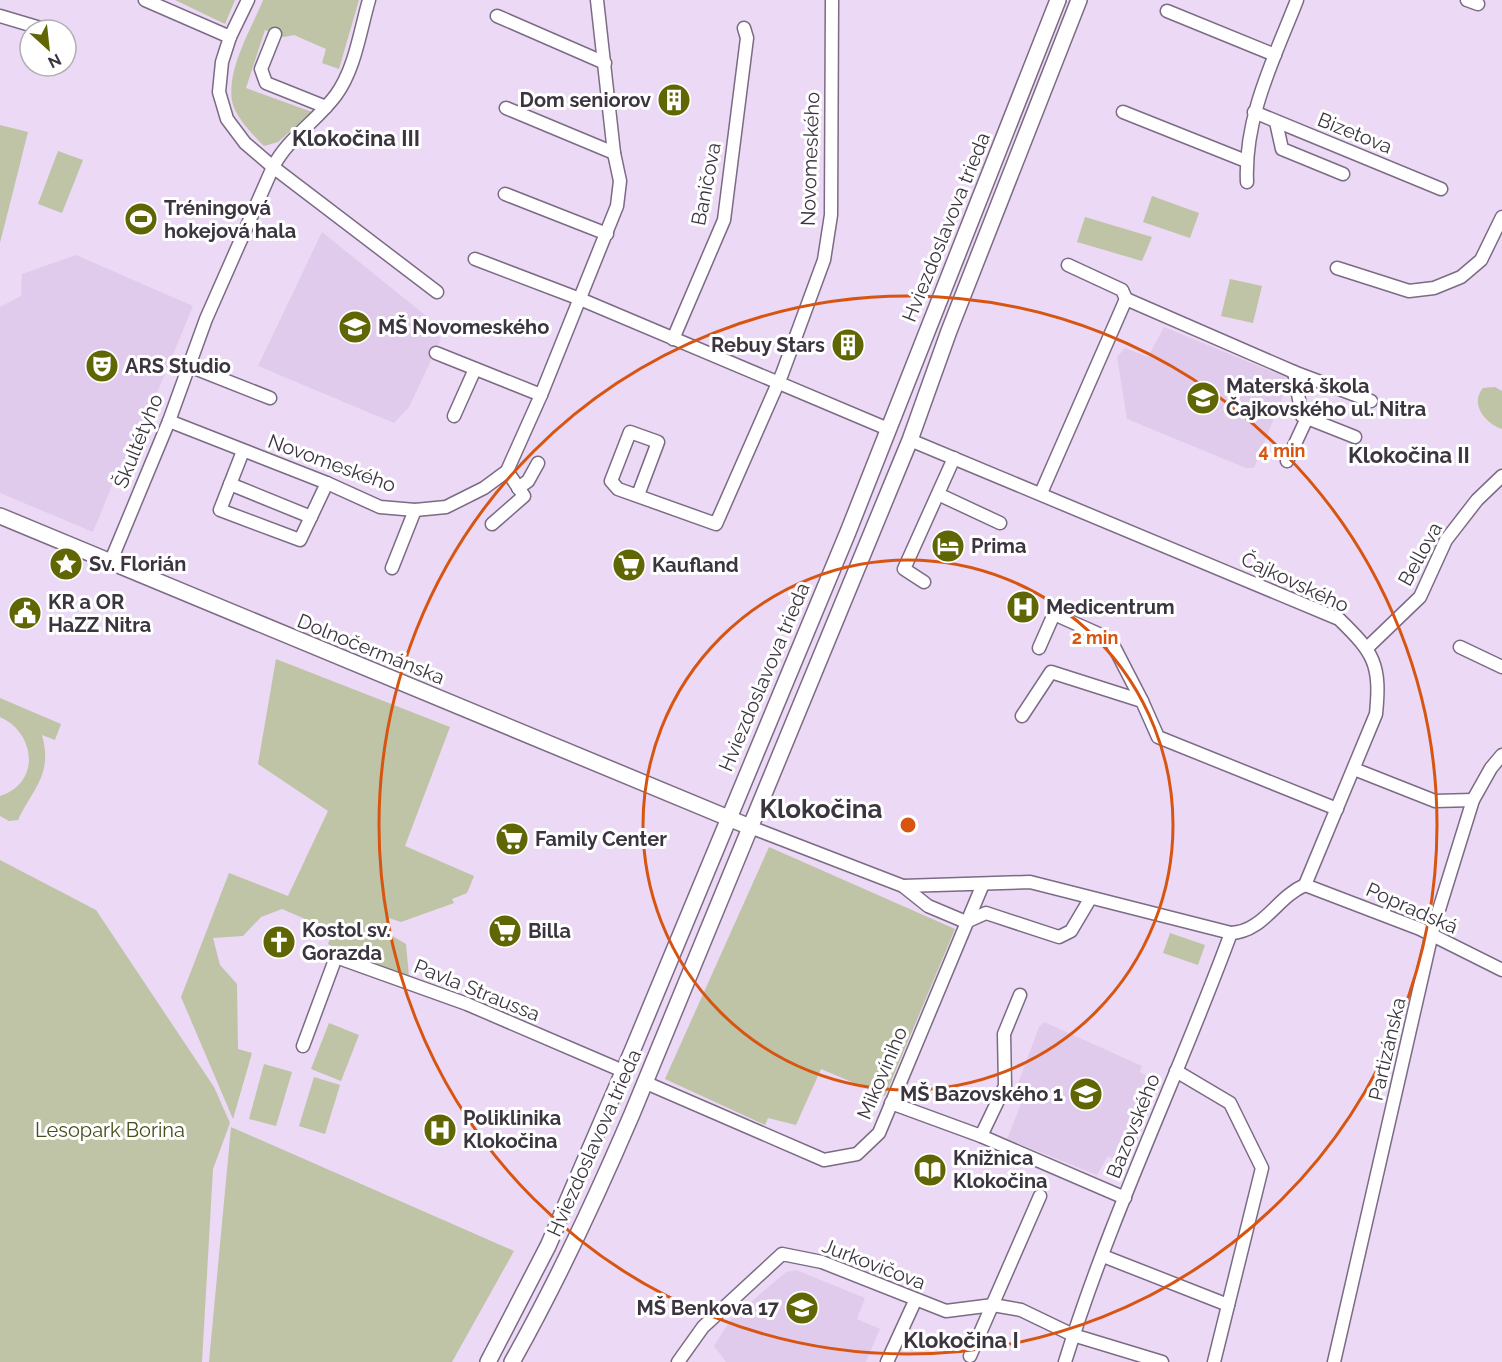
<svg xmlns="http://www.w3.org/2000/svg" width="1502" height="1362" viewBox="0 0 1502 1362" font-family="Raleway,sans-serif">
  <rect width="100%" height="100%" fill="#ebd9f5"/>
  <!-- built -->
  <g fill="#e1cbec">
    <path d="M322 232 425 315 441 339 409 407 394 423 258 366Z"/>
    <path d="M76 255 193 306 128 463 122 461 93 532 0 493V307L21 296 22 274Z"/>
    <path d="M1164 327 1290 379 1254 468H1246L1127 419 1117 357 1125 348 1148 357Z"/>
    <path d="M1044 1022 1142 1066 1140 1072 1161 1083 1127 1164 1108 1156 1097 1175 1007 1139 1021 1104 1012 1100 1017 1086 1039 1027Z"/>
    <path d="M796 1270 865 1298 857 1319 880 1329 866 1362H726L714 1346 731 1319 786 1272Z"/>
  </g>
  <!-- green -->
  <g fill="#bec4a5">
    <path d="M175 0H235L225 24Z"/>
    <path d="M263 0H359L339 69 322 63 326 49 294 35 284 37 265 30 246 88 312 112 278 142 264 146C253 135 235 117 232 101 227 68 251 30 263 0Z"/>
    <path d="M0 125 28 132 0 243Z"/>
    <path d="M58 151 83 160 62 213 38 204Z"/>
    <path d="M1152 196 1199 213 1190 238 1143 222Z"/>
    <path d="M1085 217 1152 237 1142 261 1077 242Z"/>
    <path d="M1230 279 1262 286 1253 323 1221 316Z"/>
    <path d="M1495 387 1502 391V429C1486 424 1469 404 1483 388Z"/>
    <path d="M276 659 450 727 405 846 474 876 467 893 452 899 454 903 401 922 389 918 384 931 406 944 409 977 338 950 328 944 331 935 321 931 318 936 303 918 282 909 261 917 243 936 213 938 220 965 237 984 238 1049 252 1053 233 1119 181 997 229 873 288 896 328 811 258 764Z"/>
    <path d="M0 698 61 724 55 740 42 735C53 775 33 788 18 820L9 821 0 816V796C41 783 36 733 0 717Z"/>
    <path d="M769 847 955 929 885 1096 821 1069 796 1125 768 1118 765 1125 665 1079Z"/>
    <path d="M0 860 96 910 214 1087 230 1123 213 1169 202 1362H0Z"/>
    <path d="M1170 933 1205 945 1198 965 1163 953Z"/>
    <path d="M329 1023 359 1035 341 1081 311 1069Z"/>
    <path d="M264 1064 292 1072 276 1126 249 1119Z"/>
    <path d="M314 1077 340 1085 325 1134 299 1126Z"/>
    <path d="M231 1127 514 1251 452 1362H209Z"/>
  </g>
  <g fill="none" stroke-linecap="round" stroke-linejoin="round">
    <defs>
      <g id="minor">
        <path d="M145 0 230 37"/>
        <path d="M248 0 230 37 222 62 219 92 227 119 245 143 273 167 437 292"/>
        <path d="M1467 0 1478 4"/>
        <path d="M1167 11 1275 55"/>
        <path d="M0 16 47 30"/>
        <path d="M497 16 605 63"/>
        <path d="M275 34 261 69 266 83 326 107"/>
        <path d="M506 108 614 153"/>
        <path d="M1123 112 1246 161"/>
        <path d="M1254 112 1441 189"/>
        <path d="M1276 122 1282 149 1343 174"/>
        <path d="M1247 182C1244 117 1274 59 1297 0"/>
        <path d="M505 194 607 234"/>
        <path d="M475 259 580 299 888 429"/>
        <path d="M1068 265 1122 290 1126 299"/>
        <path d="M1337 268 1409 291 1434 288 1461 277 1481 260 1502 217"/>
        <path d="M673 339 724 220 747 38 744 28"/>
        <path d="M436 353 541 395"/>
        <path d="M189 366 270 398"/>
        <path d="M1294 372 1302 416 1355 437"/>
        <path d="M454 416 475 369"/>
        <path d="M169 421 327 483 380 507 415 510 446 507 484 488 507 471 541 395 617 206 620 181 614 153 597 0"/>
        <path d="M910 440 1339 619C1374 653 1381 664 1376 714L1305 885"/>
        <path d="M243 451 220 510 300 540 327 483"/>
        <path d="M1287 461 1307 418"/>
        <path d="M230 484 311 517"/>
        <path d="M518 488 528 481 538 463"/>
        <path d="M1041 493 1126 299 1294 372 1371 401"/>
        <path d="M638 495 658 442 630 432 611 481 618 489 716 524 782 374 824 260 831 215 832 0"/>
        <path d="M940 495 1000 523"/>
        <path d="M492 524 524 496 507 471"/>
        <path d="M110 563 169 421 206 319 273 167C288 138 316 122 336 95 355 69 360 31 369 0"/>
        <path d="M392 568 415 510"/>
        <path d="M924 582 904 569 954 458"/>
        <path d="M1368 647 1420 597 1446 540 1477 500 1502 476"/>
        <path d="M1460 647 1502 667"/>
        <path d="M1039 648 1054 614 1110 639 1142 701"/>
        <path d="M1022 716 1051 672 1142 701 1158 737 1337 809"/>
        <path d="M1354 769 1435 801 1473 800"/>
        <path d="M750 827 903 886 928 906 966 922 986 913 1059 937 1071 931 1090 899"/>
        <path d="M1305 885 1420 929 1502 970"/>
        <path d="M903 886 1030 882 1231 933C1263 932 1277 897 1305 885"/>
        <path d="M303 1046 336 957 467 1004 623 1071"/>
        <path d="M1176 1071 1230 1103 1262 1168 1214 1362"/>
        <path d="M644 1082 824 1160 857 1154 879 1133 983 884"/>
        <path d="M891 1103 981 1136 1125 1198"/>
        <path d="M981 1136 1005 1086 1004 1034 1020 995"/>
        <path d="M1103 1256 1228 1305"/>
        <path d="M970 1356 1040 1196"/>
        <path d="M678 1362 703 1327 782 1254 822 1262 946 1311 993 1305 1021 1310 1073 1335 1162 1362"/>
        <path d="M887 1362 915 1301"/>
        <path d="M1065 1362C1110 1216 1178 1077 1231 933"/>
        <path d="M1334 1362 1433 929 1473 800 1491 768 1502 755"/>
      </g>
      <g id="tertiary">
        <path d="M0 516 750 827"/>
        <path d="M488 1362 548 1246 633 1049 848 532 1058 0"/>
        <path d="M512 1362C557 1282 596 1198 632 1114L910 440 949 331 1079 0"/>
      </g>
    </defs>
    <!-- minor casing -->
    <use href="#minor" stroke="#7b6b84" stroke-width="15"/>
    <!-- tertiary casing -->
    <use href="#tertiary" stroke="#7b6b84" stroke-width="18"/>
    <!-- minor -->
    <use href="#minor" stroke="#fff" stroke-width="12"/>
    <!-- tertiary -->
    <use href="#tertiary" stroke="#fff" stroke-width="15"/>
  </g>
  <!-- distance rings -->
  <g fill="none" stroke="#d75511" stroke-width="3">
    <circle cx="908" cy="825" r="265"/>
    <circle cx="908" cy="825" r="529"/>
  </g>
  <!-- icons -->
  <defs>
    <symbol id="building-disc" viewBox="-11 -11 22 22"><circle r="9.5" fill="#606604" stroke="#fff"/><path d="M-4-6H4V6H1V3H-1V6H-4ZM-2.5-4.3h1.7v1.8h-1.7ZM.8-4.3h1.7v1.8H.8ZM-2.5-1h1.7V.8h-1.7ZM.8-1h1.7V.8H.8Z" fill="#fff"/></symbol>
    <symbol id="stadium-disc" viewBox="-11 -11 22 22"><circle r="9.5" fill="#606604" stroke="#fff"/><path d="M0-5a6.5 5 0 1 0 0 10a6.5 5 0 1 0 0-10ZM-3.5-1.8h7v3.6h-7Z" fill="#fff"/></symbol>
    <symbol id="school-disc" viewBox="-11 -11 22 22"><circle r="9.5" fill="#606604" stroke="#fff"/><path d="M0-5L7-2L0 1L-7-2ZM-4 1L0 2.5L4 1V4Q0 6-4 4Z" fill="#fff"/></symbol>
    <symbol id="theatre-disc" viewBox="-11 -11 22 22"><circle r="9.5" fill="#606604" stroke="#fff"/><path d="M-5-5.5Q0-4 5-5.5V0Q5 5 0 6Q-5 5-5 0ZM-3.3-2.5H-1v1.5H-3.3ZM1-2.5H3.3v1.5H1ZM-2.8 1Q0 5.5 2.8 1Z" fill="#fff"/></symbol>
    <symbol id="hotel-disc" viewBox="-11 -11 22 22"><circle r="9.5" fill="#606604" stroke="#fff"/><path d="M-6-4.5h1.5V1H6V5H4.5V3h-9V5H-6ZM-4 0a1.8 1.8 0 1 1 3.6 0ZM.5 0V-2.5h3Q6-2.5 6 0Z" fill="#fff"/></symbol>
    <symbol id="sight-disc" viewBox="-11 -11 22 22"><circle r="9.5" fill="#606604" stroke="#fff"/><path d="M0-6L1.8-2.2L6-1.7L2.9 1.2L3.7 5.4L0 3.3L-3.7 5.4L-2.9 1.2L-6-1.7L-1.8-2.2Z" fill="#fff"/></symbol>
    <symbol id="supermarket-disc" viewBox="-11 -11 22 22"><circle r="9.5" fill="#606604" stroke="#fff"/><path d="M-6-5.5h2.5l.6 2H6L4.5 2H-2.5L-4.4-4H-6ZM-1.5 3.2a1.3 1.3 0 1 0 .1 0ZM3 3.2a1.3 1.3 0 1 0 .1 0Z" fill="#fff"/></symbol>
    <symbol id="hospital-disc" viewBox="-11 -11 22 22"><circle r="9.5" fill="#606604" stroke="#fff"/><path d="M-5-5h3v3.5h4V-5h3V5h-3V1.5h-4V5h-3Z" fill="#fff"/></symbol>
    <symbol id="civic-disc" viewBox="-11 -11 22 22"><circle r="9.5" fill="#606604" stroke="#fff"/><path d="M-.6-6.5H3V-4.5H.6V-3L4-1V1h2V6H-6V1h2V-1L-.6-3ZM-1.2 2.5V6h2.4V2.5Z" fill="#fff"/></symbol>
    <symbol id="church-disc" viewBox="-11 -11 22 22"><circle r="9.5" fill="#606604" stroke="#fff"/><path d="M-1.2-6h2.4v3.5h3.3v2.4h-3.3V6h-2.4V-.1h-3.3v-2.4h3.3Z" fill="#fff"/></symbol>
    <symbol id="library-disc" viewBox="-11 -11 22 22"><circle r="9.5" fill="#606604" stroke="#fff"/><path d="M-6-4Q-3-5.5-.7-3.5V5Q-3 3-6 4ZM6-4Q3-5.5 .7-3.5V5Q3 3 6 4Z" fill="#fff"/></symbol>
  </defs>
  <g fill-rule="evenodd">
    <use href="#building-disc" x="655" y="81" width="38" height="38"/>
    <use href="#stadium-disc" x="122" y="200" width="38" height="38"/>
    <use href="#school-disc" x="336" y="308" width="38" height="38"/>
    <use href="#building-disc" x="829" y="326" width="38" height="38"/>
    <use href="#theatre-disc" x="83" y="347" width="38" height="38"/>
    <use href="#school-disc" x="1184" y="379" width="38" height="38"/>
    <use href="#hotel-disc" x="929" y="527" width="38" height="38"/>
    <use href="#sight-disc" x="47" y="545" width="38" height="38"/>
    <use href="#supermarket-disc" x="610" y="546" width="38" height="38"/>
    <use href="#hospital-disc" x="1004" y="588" width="38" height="38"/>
    <use href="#civic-disc" x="6" y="594" width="38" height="38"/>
    <use href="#supermarket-disc" x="493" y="820" width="38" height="38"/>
    <use href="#supermarket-disc" x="486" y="912" width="38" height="38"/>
    <use href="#church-disc" x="260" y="923" width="38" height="38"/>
    <use href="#school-disc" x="1067" y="1075" width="38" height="38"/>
    <use href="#hospital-disc" x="421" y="1111" width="38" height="38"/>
    <use href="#library-disc" x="911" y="1151" width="38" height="38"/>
    <use href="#school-disc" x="783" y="1289" width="38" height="38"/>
  </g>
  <g text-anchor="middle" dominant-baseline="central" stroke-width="6" stroke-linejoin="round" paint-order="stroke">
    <!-- poi labels -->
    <g font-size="20" font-weight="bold" fill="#3c3540" stroke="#fff" text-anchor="start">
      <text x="651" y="100" text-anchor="end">Dom seniorov</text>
      <text x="164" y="208">Tréningová<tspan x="164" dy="23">hokejová hala</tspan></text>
      <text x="378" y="327">MŠ Novomeského</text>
      <text x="825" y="345" text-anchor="end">Rebuy Stars</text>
      <text x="125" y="366">ARS Studio</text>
      <text x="1226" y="386">Materská škola<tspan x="1226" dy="23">Čajkovského ul. Nitra</tspan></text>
      <text x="971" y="546">Prima</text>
      <text x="89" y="564">Sv. Florián</text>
      <text x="652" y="565">Kaufland</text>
      <text x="48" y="602">KR a OR<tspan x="48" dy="23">HaZZ Nitra</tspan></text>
      <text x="1046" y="607">Medicentrum</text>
      <text x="535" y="839">Family Center</text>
      <text x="302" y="930">Kostol sv.<tspan x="302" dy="23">Gorazda</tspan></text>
      <text x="528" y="931">Billa</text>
      <text x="1063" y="1094" text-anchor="end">MŠ Bazovského 1</text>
      <text x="463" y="1118">Poliklinika<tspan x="463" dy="23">Klokočina</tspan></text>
      <text x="953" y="1158">Knižnica<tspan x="953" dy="23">Klokočina</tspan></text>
      <text x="779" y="1308" text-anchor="end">MŠ Benkova 17</text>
    </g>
    <!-- street labels -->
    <g font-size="20" fill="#3c3540" stroke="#fff">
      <text transform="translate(1355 133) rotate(22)">Bizetova</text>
      <text transform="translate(810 159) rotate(-88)">Novomeského</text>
      <text transform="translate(706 184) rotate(-79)">Baničova</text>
      <text transform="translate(946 227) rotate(-68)">Hviezdoslavova trieda</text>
      <text transform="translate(138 441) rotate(-68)">Škultétyho</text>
      <text transform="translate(332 463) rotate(20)">Novomeského</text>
      <text transform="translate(1420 554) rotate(-61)">Bellova</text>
      <text transform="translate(1295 582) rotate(25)">Čajkovského</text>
      <text transform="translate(371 649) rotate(22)">Dolnočermánska</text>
      <text transform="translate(764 677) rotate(-67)">Hviezdoslavova trieda</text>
      <text transform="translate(1412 908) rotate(24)">Popradská</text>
      <text transform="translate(477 990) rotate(22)">Pavla Straussa</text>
      <text transform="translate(1387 1049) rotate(-77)">Partizánska</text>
      <text transform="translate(882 1073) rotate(-67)">Mikovíniho</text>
      <text transform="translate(1133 1126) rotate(-68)">Bazovského</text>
      <text transform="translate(594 1143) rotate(-66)">Hviezdoslavova trieda</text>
      <text transform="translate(874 1264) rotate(21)">Jurkovičova</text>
    </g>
    <!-- park labels -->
    <g font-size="20" fill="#464d16" stroke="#fff">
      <text x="110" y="1130">Lesopark Borina</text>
    </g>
    <!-- quarter labels -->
    <g font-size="22" font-weight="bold" fill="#3c3540" stroke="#fff">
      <text x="356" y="138">Klokočina III</text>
      <text x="1409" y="455">Klokočina II</text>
      <text x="961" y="1340">Klokočina I</text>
    </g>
    <!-- district labels -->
    <g font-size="26" font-weight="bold" fill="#3c3540" stroke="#fff">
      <text x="821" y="809">Klokočina</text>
    </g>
  </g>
  <circle cx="908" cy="825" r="9" fill="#d75511" stroke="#fff" stroke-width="3"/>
  <g font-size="18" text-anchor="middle" font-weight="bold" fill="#d75511" stroke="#fff" stroke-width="6" stroke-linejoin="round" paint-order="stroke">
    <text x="1282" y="457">4 min</text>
    <text x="1095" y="644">2 min</text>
  </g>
  <!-- north arrow -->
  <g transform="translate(48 48) rotate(153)"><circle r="28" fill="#ffffff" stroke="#b1aeb3" stroke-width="1.5"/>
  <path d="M0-4.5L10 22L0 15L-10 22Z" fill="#606604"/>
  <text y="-9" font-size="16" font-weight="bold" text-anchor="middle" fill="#3c3540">N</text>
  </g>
</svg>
